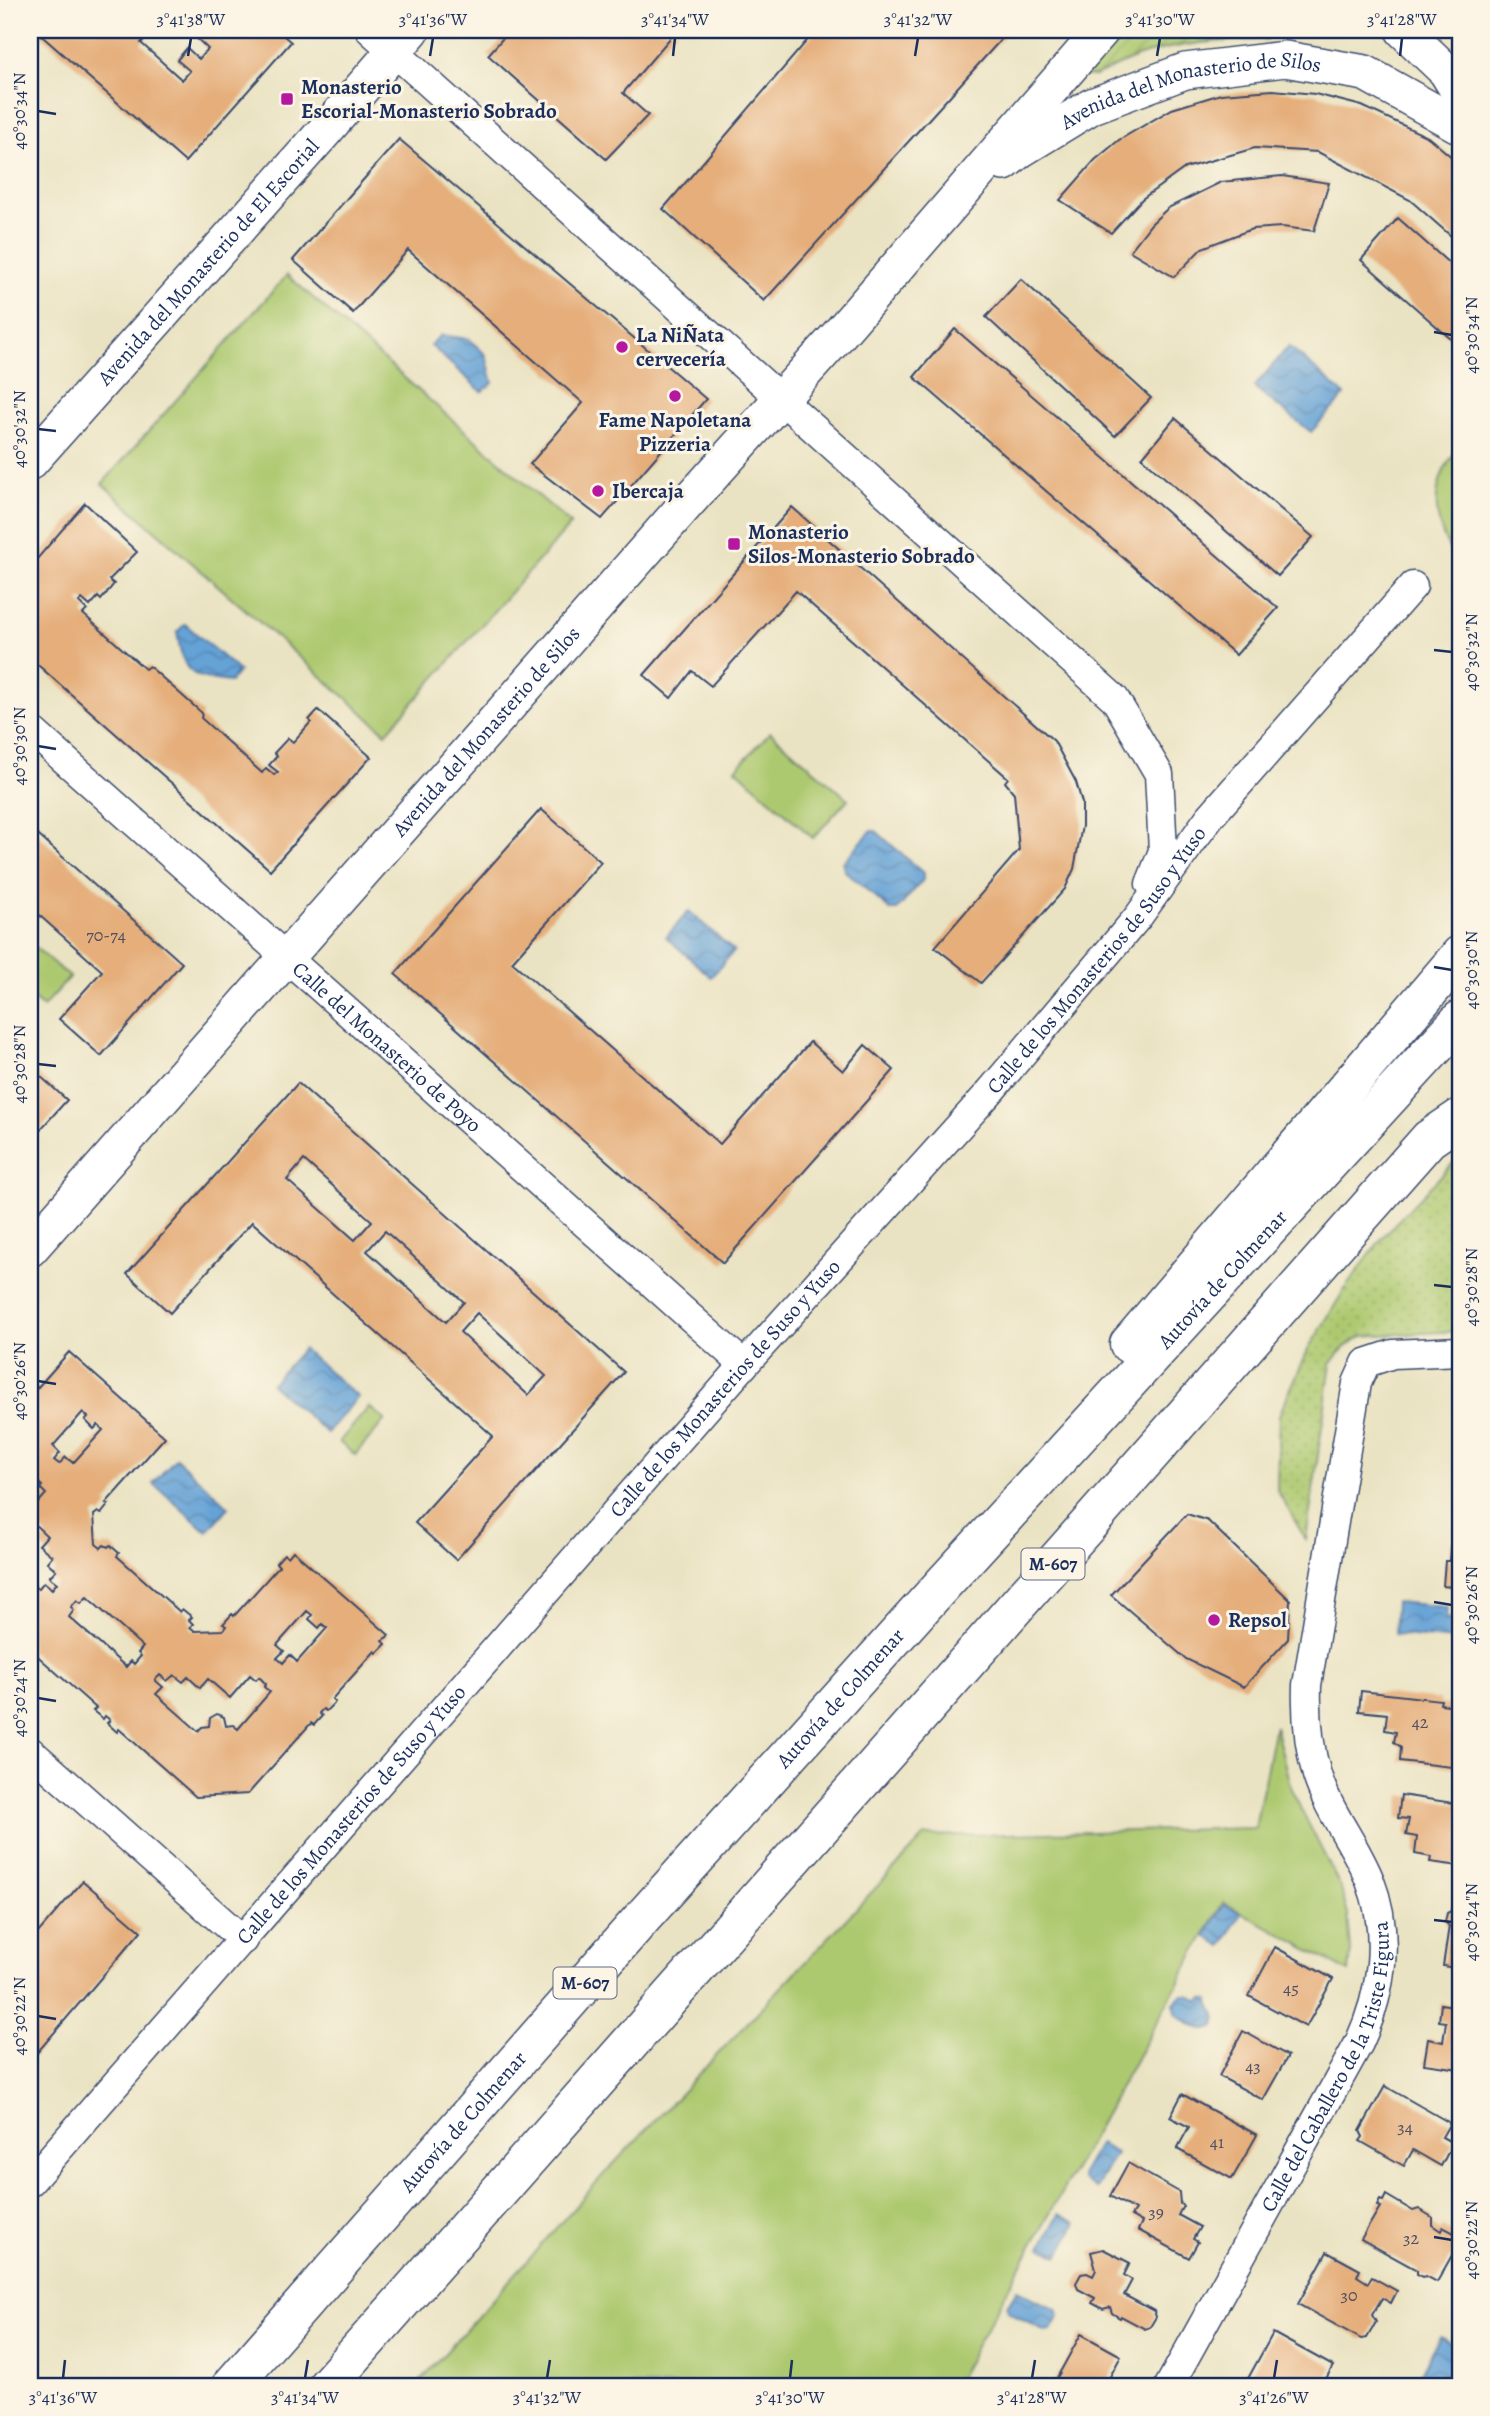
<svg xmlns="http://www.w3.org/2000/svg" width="1490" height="2416" viewBox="0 0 1490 2416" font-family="Alegreya,serif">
  <defs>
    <pattern id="grass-dots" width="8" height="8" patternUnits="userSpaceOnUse" patternTransform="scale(1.75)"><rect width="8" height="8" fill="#adc970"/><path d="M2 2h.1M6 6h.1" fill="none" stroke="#94ad63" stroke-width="1.8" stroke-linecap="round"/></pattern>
    <pattern id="garden-furrows" width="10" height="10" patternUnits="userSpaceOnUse" patternTransform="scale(1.75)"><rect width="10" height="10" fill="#adc970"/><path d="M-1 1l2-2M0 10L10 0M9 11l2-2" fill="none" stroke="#94ad63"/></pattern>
    <pattern id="water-waves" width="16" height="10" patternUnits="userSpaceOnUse" patternTransform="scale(1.75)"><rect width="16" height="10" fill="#65a2d6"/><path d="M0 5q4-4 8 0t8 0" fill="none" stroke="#5284b1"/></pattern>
  </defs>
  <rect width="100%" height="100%" fill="#fcf5e5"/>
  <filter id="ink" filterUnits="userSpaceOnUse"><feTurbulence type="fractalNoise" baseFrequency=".0143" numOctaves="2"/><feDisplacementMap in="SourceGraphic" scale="14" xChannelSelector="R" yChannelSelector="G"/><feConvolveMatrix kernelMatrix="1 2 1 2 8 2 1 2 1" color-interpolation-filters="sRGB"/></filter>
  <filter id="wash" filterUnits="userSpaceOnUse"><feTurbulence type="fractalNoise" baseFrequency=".00686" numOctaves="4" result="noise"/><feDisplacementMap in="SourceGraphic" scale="28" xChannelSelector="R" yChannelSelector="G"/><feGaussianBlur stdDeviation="1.57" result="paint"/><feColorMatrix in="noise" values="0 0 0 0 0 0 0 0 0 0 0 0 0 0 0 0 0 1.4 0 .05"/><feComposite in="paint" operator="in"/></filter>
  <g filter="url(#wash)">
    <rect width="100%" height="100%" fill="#eae3c3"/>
    <!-- grass -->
    <path fill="url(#grass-dots)" stroke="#647c67" stroke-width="2" d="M1460 1156V1331L1363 1336C1349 1342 1340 1350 1331 1363L1306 1540 1277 1490 1279 1415 1309 1348 1346 1287 1385 1234Z"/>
    <!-- park -->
    <g fill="#adc970" stroke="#647c67" stroke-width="2">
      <path d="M287 275 571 524 386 733 102 484Z"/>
      <path d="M1460 447V565C1432 527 1426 485 1460 447Z"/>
      <path d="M770 732 848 799 813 838 736 769Z"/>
      <path d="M30 943 70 977 43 1007 30 996Z"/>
      <path d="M369 1407 385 1420 355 1455 339 1442Z"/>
      <path d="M1275 1726 1291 1789 1340 1886 1348 1915 1351 1951 1349 1972 1223 1902 954 2386H416L604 2174 925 1836 1255 1828Z"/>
    </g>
    <!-- garden -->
    <path fill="url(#garden-furrows)" stroke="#647c67" stroke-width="2" d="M1118 30H1275L1267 40C1225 40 1180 42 1140 56 1125 61 1110 70 1095 76H1086V66Z"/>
    <!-- water -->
    <g fill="url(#water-waves)" stroke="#40689a" stroke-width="2">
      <path d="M441 335 469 339 486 355 493 383 482 392 430 345Z"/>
      <path d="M1289 346 1345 395 1311 432 1254 387Z"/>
      <path d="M185 624 239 671 230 682C188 677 184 674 177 632Z"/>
      <path d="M871 831H876L923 873V880L897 910H890L844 870 843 862Z"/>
      <path d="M689 911 734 951 711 977 666 937Z"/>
      <path d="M303 1349 358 1397 327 1433 271 1384Z"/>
      <path d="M176 1458 229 1507 207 1532 153 1483Z"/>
      <path d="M1396 1602 1447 1607 1446 1618 1456 1619 1454 1640 1394 1634Z"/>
      <path d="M1224 1904 1241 1913 1222 1946 1205 1936Z"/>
      <path d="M1182 1995H1189L1199 2001 1204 1998 1210 2000 1211 2007 1217 2018 1215 2026C1202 2035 1189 2022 1177 2015L1174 2003Z"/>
      <path d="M1099 2144 1116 2153 1096 2188 1083 2180 1082 2174Z"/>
      <path d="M1059 2214 1076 2223 1058 2256 1041 2247Z"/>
      <path d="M1017 2290 1057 2310 1059 2316 1051 2330 1045 2331 1008 2311 1007 2306Z"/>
      <path d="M1440 2337 1460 2348V2352L1441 2386H1437L1419 2376Z"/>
    </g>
    <g id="blocks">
      <!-- building -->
      <g fill="#e5ae7a" fill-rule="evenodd">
        <path d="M35 30H153L141 43 182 80 190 71 177 60 187 48 199 59 208 49 188 30H277L291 42 185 162Z"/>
        <path d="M510 30H677L623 93 648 115 606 159 488 55Z"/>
        <path d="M816 30H999L1005 35 764 301 663 209Z"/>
        <path d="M1273 90 1315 94 1362 106 1428 137 1460 164V244L1410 200 1318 152 1255 148 1185 168 1142 199 1111 233 1060 200 1095 160 1119 140 1172 109 1221 94Z"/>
        <path d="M399 139 706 399 602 519 530 464 583 403 408 250 353 313 293 260Z"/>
        <path d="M1282 176 1329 183 1314 231 1282 227 1252 229 1202 248 1174 277 1130 251 1151 224 1168 208 1221 182Z"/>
        <path d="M1398 218 1460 273V347L1361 260Z"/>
        <path d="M1021 279 1151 398 1115 436 986 317Z"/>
        <path d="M955 329 1278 608 1236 655 914 377Z"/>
        <path d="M1175 418 1313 537 1278 576 1142 458Z"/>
        <path d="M85 503 137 552 109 580 114 584 101 600 98 597 90 606 82 599 79 602 87 610 83 614 145 669 149 666 202 713 201 718 262 773 266 768 274 775 278 772 269 765 277 756 274 753 288 738 293 742 311 722 309 720 318 710 371 757 270 870 30 658V567Z"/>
        <path d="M792 507 1054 741 1076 782 1082 803V826L1074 869 1065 889 981 983 935 947 1019 850 1014 793 1005 782 1008 778 796 591 711 686 692 671 671 698 644 675Z"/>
        <path d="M541 809 601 862 512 962 720 1144 810 1042 843 1071 865 1045 894 1070 723 1263 395 974Z"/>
        <path d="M30 828 182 963 101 1056 59 1019 102 971 30 907Z"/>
        <path d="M30 1067 67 1100 30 1141Z"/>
        <path d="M298 1083 624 1372 456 1560 415 1523 493 1436 252 1222 170 1313 127 1274ZM304 1160 372 1221 355 1240 287 1180ZM385 1231 464 1302 446 1322 367 1251ZM477 1313 546 1376 528 1395 460 1332Z"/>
        <path d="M69 1352 165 1437 106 1503 109 1504 101 1514 98 1512 94 1515 96 1544 101 1548 104 1545 108 1547 110 1545 119 1553 117 1556 180 1612 182 1609 192 1617 189 1620 193 1624 190 1627 195 1631 223 1630 226 1626 223 1624 232 1614 234 1616 279 1566 276 1563 284 1554 288 1557 293 1551 389 1635 383 1641 386 1644 377 1653 375 1651 332 1699 335 1702 326 1711 323 1709 319 1713 322 1716 314 1725 311 1723 248 1794 196 1797 119 1729 117 1732 107 1723 110 1720 105 1716 103 1719 93 1711 96 1708 32 1651 30 1653V1582L38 1589 44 1582 52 1589 57 1583 49 1577 56 1570 47 1562 52 1556 39 1545 47 1536 30 1520V1512L46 1494 40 1488 42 1486 35 1479 32 1482 30 1480V1396ZM83 1412 88 1417 85 1420 94 1429 98 1425 103 1430 73 1463 66 1457 59 1464 54 1460 60 1453 53 1446ZM87 1597 143 1647 138 1653 141 1656 134 1664 131 1661 126 1667 69 1617 74 1610 71 1607 77 1600 81 1603ZM307 1611 312 1615 309 1619 319 1628 322 1624 327 1628 297 1662 290 1655 283 1663 277 1658 284 1651 277 1645ZM160 1675 167 1681 174 1675 183 1682 188 1677 200 1688 208 1679 230 1698 250 1675 256 1680 259 1677 266 1684 264 1687 270 1692 238 1729 233 1725 226 1726 224 1717 217 1714 210 1718 209 1726 202 1727 198 1731 156 1694 163 1687 155 1680Z"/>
        <path d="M1187 1514 1208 1521 1290 1600 1288 1639 1244 1687 1186 1659 1111 1595Z"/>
        <path d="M1451 1543H1460V1588L1443 1586 1445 1561H1449Z"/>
        <path d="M1361 1691 1441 1700 1440 1704 1456 1706 1453 1738H1460V1768L1400 1761 1401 1747 1394 1742 1396 1732 1385 1730 1387 1714 1359 1711Z"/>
        <path d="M1401 1795 1460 1804V1866L1430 1862 1431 1857 1415 1854 1417 1837 1406 1835 1409 1819 1398 1818Z"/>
        <path d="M83 1881 141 1931 30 2061V1942Z"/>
        <path d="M1452 1906 1460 1907V1969L1443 1966 1449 1926 1445 1922 1447 1913 1451 1911Z"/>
        <path d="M1275 1947 1333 1979 1306 2027 1249 1996Z"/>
        <path d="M1441 2004 1460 2007V2069L1424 2064 1428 2039 1443 2042 1446 2022 1439 2021Z"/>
        <path d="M1243 2031 1288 2056 1263 2100 1219 2076Z"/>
        <path d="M1385 2086 1450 2123 1442 2137 1453 2143 1441 2166 1413 2150 1404 2166 1360 2141 1363 2137 1360 2131Z"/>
        <path d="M1182 2094 1257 2135 1232 2179 1177 2149 1189 2127 1170 2117Z"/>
        <path d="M1128 2163 1179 2192 1180 2204 1183 2206 1178 2215 1200 2227 1193 2239 1198 2242 1189 2258 1138 2230 1142 2222 1131 2216 1135 2210 1110 2196Z"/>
        <path d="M1386 2195 1413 2211 1419 2209 1432 2217V2225L1441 2231 1443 2227 1460 2236V2241L1437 2282 1426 2276 1423 2277 1417 2274V2270L1361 2239 1380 2207 1377 2206 1380 2200 1383 2201Z"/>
        <path d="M1103 2249 1130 2263 1124 2275 1132 2280 1124 2295 1154 2311 1156 2317 1150 2327 1145 2329 1121 2316 1120 2318 1112 2313 1110 2307 1103 2309 1092 2303 1095 2298 1078 2289 1076 2283 1081 2274 1087 2273 1093 2276 1096 2270 1091 2252Z"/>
        <path d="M1327 2252 1360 2270 1357 2276 1368 2283 1372 2277 1397 2291 1391 2303 1382 2298 1372 2315 1376 2322 1367 2338 1361 2339 1298 2304Z"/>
        <path d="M1273 2333 1333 2366 1322 2386H1254L1246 2382Z"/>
        <path d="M1081 2334 1121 2356 1105 2386H1059L1054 2383Z"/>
      </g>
    </g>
  </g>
  <g filter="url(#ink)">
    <use href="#blocks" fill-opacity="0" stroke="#3a4a6d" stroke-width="2"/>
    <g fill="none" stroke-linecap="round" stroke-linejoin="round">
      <defs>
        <g id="minor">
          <path d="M370 30 1115 699 1159 774 1163 851 1150 884"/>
          <path id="s1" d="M30 729 744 1365"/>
          <path d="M30 1751 243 1940"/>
          <path id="s2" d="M30 2182 744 1365 988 1094 1138 917 1209 818 1413 586"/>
          <path id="s3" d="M1169 2386 1359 2043C1382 1993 1391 1935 1370 1881 1356 1845 1329 1813 1317 1775 1308 1745 1306 1716 1307 1685L1357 1383 1366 1363 1393 1354 1460 1351"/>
        </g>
        <g id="tertiary">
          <path d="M1403 30 1446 71 1460 94"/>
          <path id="s4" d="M1004 163 1020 150 1092 106 1185 71 1285 59 1365 73 1460 126"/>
          <path id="s5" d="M30 462 324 132 412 30"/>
          <path id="s6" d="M30 1249 688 502 835 339 1102 30"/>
        </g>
        <g id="motorway">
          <path d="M1129 1344 1460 955"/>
          <path id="s7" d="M231 2386 643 1917 943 1584 1460 1020"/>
          <path d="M327 2386 1429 1139 1460 1118"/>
        </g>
      </defs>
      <!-- minor casing -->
      <use href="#minor" stroke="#3a4a6d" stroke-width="31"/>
      <!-- tertiary casing -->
      <use href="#tertiary" stroke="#3a4a6d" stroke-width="38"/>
      <!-- motorway casing -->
      <use href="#motorway" stroke="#3a4a6d" stroke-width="41"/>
      <!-- minor -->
      <use href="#minor" stroke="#fff" stroke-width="28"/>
      <!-- tertiary -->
      <use href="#tertiary" stroke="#fff" stroke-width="35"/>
      <!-- motorway -->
      <use href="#motorway" stroke="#fff" stroke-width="38"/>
    </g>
  </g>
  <!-- ticks -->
  <path fill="none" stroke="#1b2f5e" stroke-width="2.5" d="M188 56 191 38M430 56 433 38M673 56 675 38M915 56 918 38M1157 56 1160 38M1400 56 1402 38M38 111 56 114M1434 332 1452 335M38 429 56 431M1434 650 1452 652M38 746 56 749M1434 967 1452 970M38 1064 56 1066M1434 1285 1452 1287M38 1381 56 1384M1434 1602 1452 1605M38 1698 56 1701M1434 1920 1452 1922M38 2016 56 2019M1434 2237 1452 2240M63 2378 65 2360M305 2378 308 2360M547 2378 550 2360M790 2378 792 2360M1032 2378 1035 2360M1274 2378 1277 2360"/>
  <!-- markers -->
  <g fill="#b5179e" stroke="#fcf5e5" stroke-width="2.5">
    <rect x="280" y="92" width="14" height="14" rx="3.5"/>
    <circle cx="622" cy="347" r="7"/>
    <circle cx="675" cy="396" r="7"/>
    <circle cx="598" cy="491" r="7"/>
    <rect x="727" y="537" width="14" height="14" rx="3.5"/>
    <circle cx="1214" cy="1620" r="7"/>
  </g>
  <g text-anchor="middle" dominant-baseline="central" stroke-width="6" stroke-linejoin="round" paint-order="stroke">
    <!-- number labels -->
    <g font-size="18" fill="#4e4f65">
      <text x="106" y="935">70-74</text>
      <text x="1420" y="1722">42</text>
      <text x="1291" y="1988">45</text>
      <text x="1253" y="2066">43</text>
      <text x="1405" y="2127">34</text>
      <text x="1217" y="2142">41</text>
      <text x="1156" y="2212">39</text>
      <text x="1411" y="2238">32</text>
      <text x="1349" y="2295">30</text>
    </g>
    <!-- shield labels -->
    <g fill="#fcf5e5" stroke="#5e6a86" stroke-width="2">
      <rect x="1021.5" y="1548.5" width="63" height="31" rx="5"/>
      <rect x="553.5" y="1967.5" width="63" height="31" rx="5"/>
    </g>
    <g font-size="19" font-weight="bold" fill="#1b2f5e">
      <text x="1053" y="1564">M-607</text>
      <text x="585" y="1983">M-607</text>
    </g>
    <!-- poi labels -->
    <g font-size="21" font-weight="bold" fill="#1b2f5e" stroke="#fcf5e5" text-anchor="start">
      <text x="301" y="87">Monasterio<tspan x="301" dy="24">Escorial-Monasterio Sobrado</tspan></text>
      <text x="636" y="335">La NiÑata<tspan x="636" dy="24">cervecería</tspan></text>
      <text x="675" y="420" text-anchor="middle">Fame Napoletana<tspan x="675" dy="24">Pizzeria</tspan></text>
      <text x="612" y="491">Ibercaja</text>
      <text x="748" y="532">Monasterio<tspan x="748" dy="24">Silos-Monasterio Sobrado</tspan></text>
      <text x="1228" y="1620">Repsol</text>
    </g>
    <!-- street labels -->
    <g font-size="21" fill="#1b2f5e" stroke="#fcf5e5">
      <text stroke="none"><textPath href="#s4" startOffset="206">Avenida del Monasterio de Silos</textPath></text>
      <text stroke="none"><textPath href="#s5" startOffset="268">Avenida del Monasterio de El Escorial</textPath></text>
      <text stroke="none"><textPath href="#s6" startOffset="690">Avenida del Monasterio de Silos</textPath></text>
      <text stroke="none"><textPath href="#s2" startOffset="1622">Calle de los Monasterios de Suso y Yuso</textPath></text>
      <text stroke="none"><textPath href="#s1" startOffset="478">Calle del Monasterio de Poyo</textPath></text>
      <text stroke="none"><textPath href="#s7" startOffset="1486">Autovía de Colmenar</textPath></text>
      <text stroke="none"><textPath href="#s2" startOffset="1055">Calle de los Monasterios de Suso y Yuso</textPath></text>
      <text stroke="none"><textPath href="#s7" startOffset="919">Autovía de Colmenar</textPath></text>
      <text stroke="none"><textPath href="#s2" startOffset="488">Calle de los Monasterios de Suso y Yuso</textPath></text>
      <text stroke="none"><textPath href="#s3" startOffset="359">Calle del Caballero de la Triste Figura</textPath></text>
      <text stroke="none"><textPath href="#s7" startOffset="352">Autovía de Colmenar</textPath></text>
    </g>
  </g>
  <!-- margin -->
  <rect width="1490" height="2416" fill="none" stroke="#fcf5e5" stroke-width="77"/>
  <rect x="38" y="38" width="1414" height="2340" fill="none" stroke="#1b2f5e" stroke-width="2.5"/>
  <g font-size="18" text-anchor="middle" fill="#1b2f5e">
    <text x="191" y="25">3°41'38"W</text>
    <text x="433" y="25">3°41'36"W</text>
    <text x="675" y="25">3°41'34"W</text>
    <text x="918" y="25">3°41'32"W</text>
    <text x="1160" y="25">3°41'30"W</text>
    <text x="1402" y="25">3°41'28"W</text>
    <text transform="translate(19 111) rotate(-90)" y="6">40°30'34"N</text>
    <text transform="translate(1471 335) rotate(-90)" y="6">40°30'34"N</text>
    <text transform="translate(19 429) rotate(-90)" y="6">40°30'32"N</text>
    <text transform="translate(1471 652) rotate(-90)" y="6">40°30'32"N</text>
    <text transform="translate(19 746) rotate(-90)" y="6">40°30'30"N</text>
    <text transform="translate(1471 970) rotate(-90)" y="6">40°30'30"N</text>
    <text transform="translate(19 1064) rotate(-90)" y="6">40°30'28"N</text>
    <text transform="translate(1471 1287) rotate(-90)" y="6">40°30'28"N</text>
    <text transform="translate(19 1381) rotate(-90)" y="6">40°30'26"N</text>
    <text transform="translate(1471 1605) rotate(-90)" y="6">40°30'26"N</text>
    <text transform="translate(19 1698) rotate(-90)" y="6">40°30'24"N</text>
    <text transform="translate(1471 1922) rotate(-90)" y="6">40°30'24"N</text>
    <text transform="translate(19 2016) rotate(-90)" y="6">40°30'22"N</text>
    <text transform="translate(1471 2240) rotate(-90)" y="6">40°30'22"N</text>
    <text x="63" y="2403">3°41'36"W</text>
    <text x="305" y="2403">3°41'34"W</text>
    <text x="547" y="2403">3°41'32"W</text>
    <text x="790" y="2403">3°41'30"W</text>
    <text x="1032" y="2403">3°41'28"W</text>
    <text x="1274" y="2403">3°41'26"W</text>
  </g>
</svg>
